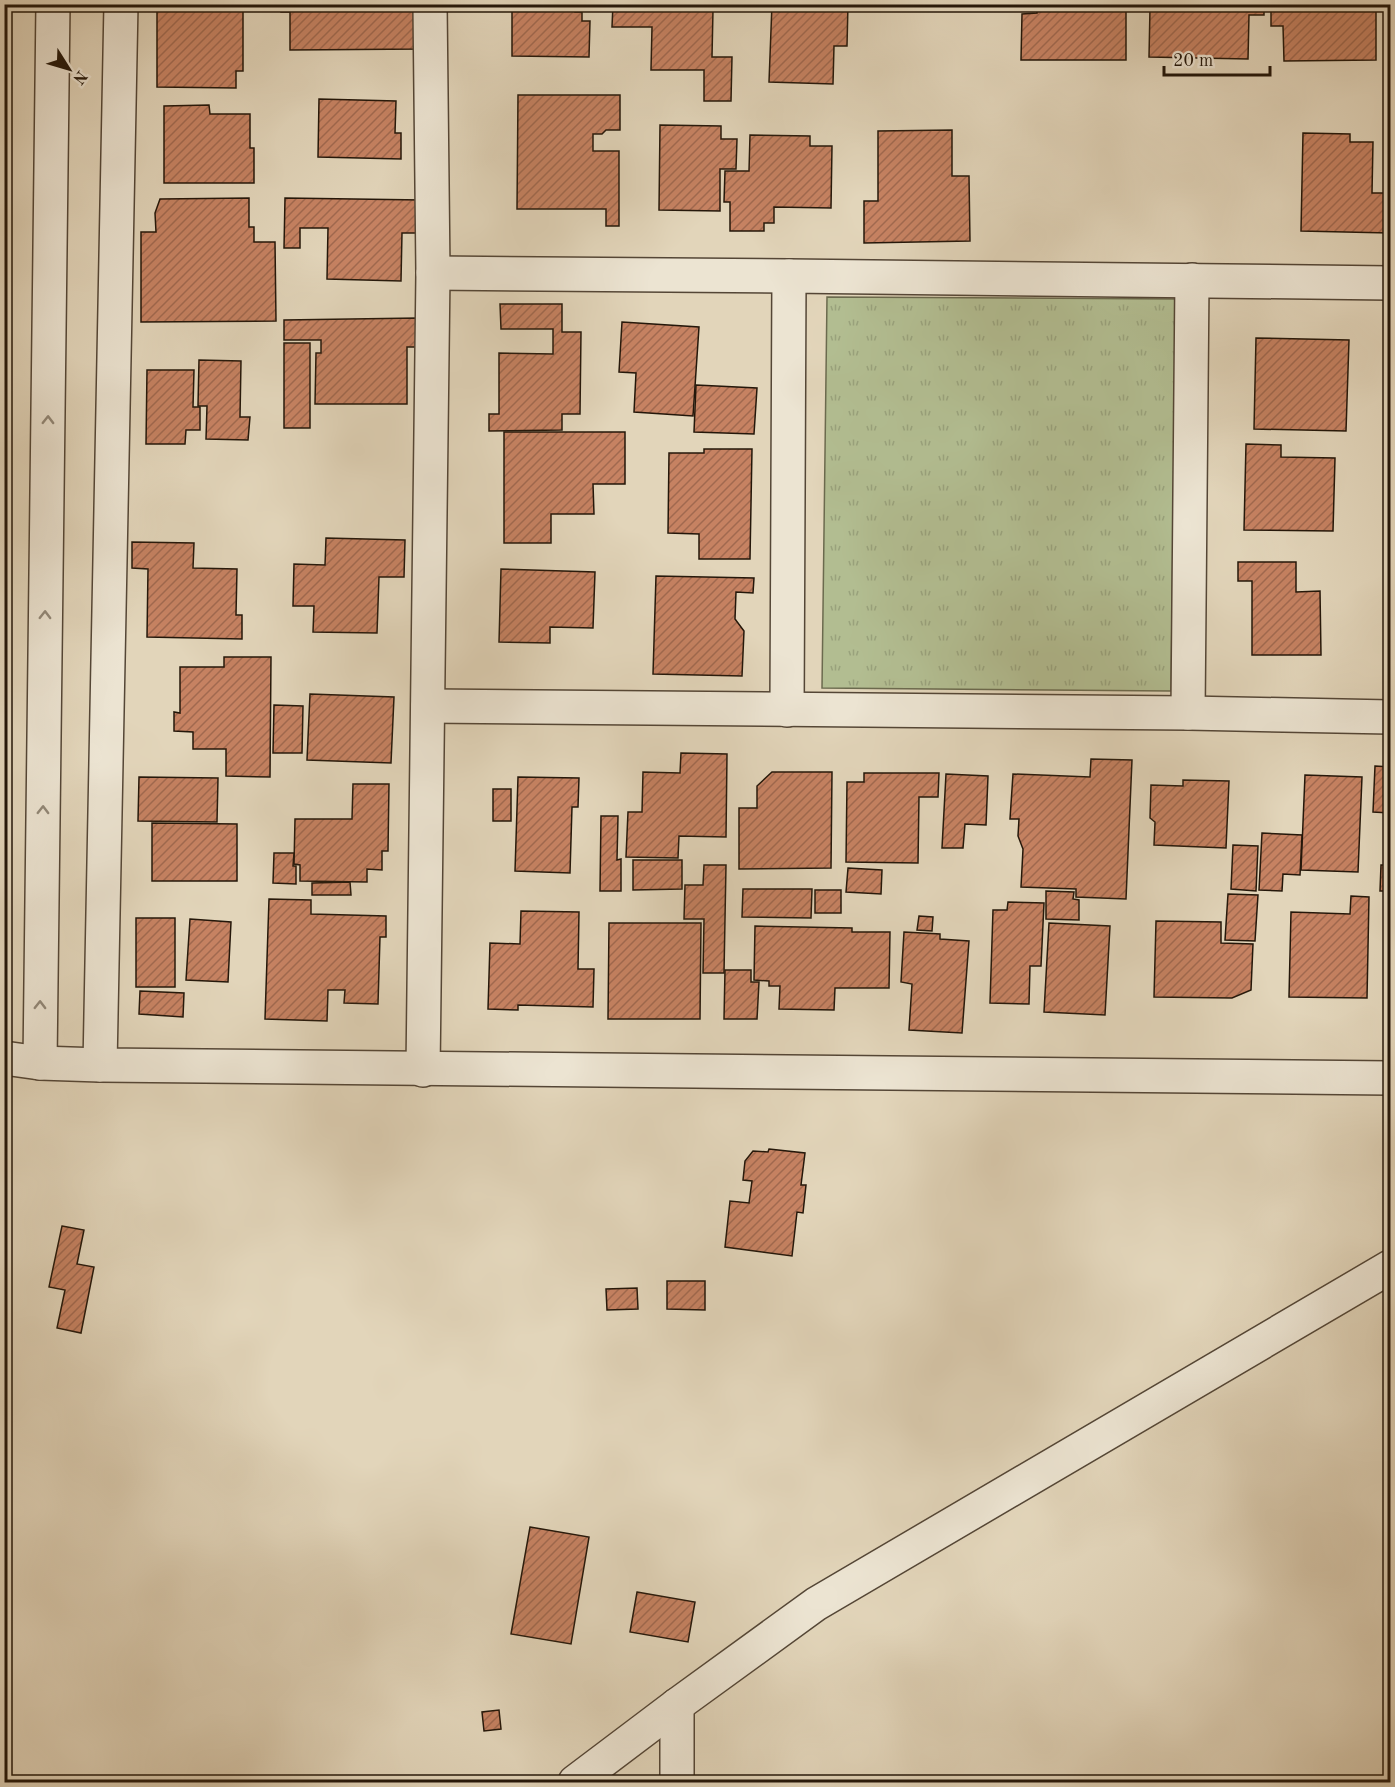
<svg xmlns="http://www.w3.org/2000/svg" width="1395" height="1787" viewBox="0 0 1395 1787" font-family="'Old Standard TT',serif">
  <defs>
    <pattern id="grass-tufts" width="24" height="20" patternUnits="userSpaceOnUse" patternTransform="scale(1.5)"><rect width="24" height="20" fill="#b2bd91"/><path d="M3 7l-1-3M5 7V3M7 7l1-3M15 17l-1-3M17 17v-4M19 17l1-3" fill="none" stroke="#99a27c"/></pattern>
    <pattern id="building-hatch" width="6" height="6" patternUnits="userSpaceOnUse" patternTransform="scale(1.5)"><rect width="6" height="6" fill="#c68262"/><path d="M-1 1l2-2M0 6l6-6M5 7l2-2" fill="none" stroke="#a1694f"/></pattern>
  </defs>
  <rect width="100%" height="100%" fill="#e2d5ba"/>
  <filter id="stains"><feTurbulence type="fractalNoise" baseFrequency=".00333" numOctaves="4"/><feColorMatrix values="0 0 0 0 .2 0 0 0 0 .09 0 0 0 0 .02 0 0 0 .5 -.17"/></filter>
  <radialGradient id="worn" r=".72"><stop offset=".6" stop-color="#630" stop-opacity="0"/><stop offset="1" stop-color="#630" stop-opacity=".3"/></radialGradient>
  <!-- grass -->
  <path fill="url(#grass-tufts)" stroke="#6b6a4e" stroke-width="1.5" d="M827 297 1176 299 1171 691 822 688Z"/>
  <!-- building -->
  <g fill="url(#building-hatch)" stroke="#24170a" stroke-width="1.5">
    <path d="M281 4H423V49L290 50V12H281Z"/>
    <path d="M512 4H575V12H582V21H590L589 57 512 56Z"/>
    <path d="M613 4H718V10H713L712 57H732L731 101H704V70H651L652 27H612Z"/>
    <path d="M772 4H848L847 46H834L833 84 769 82Z"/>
    <path d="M1037 4H1126V60H1021L1022 14 1037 13Z"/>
    <path d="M1187 4H1264V15H1249L1248 59 1149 57 1150 8 1186 9Z"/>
    <path d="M1271 4H1376V60L1284 61 1283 26H1271Z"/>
    <path d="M157 5H243V71H236V88L157 87Z"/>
    <path d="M518 95H620V130H606L602 134H593V151H619V226H606V209H517Z"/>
    <path d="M319 99 396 101 395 133H401V159L318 157Z"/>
    <path d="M209 105 210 114H250V148H254V183H164V106Z"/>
    <path d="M660 125 721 126V139H737L736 169H720V211L659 210Z"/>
    <path d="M952 130V176H969L970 241 864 243V201H878V131Z"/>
    <path d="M1303 133 1350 134V142H1373L1372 193H1390L1389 233 1301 231Z"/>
    <path d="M750 135 810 136V146H832L831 208 774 207V223H764V231H730V202H724L725 171H749Z"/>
    <path d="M249 198V227H254V242H275L276 321 141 322V232H156L155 213 160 199Z"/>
    <path d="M285 198 422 200 421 233H402L401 281 327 279 328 228H300V248H284Z"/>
    <path d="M500 304H562V332H581L580 414H562V430L489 431V414H499V353L553 354V329H501Z"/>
    <path d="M417 318V347H407V404H315L316 353H321V340H284V320Z"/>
    <path d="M622 322 699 327 693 416 634 412 636 373 619 372Z"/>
    <path d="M1256 338 1349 340 1346 431 1254 429Z"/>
    <rect x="284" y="343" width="26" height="85"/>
    <path d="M199 360 241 361 240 417H250L248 440 206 439 207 406H198Z"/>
    <path d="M147 370H194L193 407H200V430H186L185 444H146Z"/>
    <path d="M696 385 757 388 754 434 694 432Z"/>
    <path d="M504 432H625V484H593L594 514H551V543H504Z"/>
    <path d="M1246 444 1281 445V457L1335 458 1333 531 1244 530Z"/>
    <path d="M704 449H752L750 559H699V534L668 533 669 453H704Z"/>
    <path d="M326 538 405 540 404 577H379L377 633 313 632 314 606H293L294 564 325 565Z"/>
    <path d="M132 542 194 543 193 568 237 569 236 615H242V639L147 637 148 569 132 568Z"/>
    <path d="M1238 562H1296V592L1320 591 1321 655H1252V581H1238Z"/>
    <path d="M501 569 595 572 593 628 550 627V643L499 642Z"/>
    <path d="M656 576 754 578 753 593 736 592 735 619 744 631 742 676 653 674Z"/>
    <path d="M224 657H271L270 777 226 776V749H193V732L174 731V712L180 713V667H224Z"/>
    <path d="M310 694 394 697 391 763 307 760Z"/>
    <path d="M274 705 303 706 302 753H273Z"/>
    <path d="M681 753 727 754 726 837 679 836 678 858 626 857 628 812H642L643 772 680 773Z"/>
    <path d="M1091 759 1132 760 1126 899 1076 897V889L1021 887 1023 849 1018 836 1019 819H1010L1013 774 1090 777Z"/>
    <path d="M1375 766 1390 767V813L1373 812Z"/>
    <path d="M772 772H832L831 868 739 869V808H757V786Z"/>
    <path d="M864 773H939L938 797H919L918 863 846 862 847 782H864Z"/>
    <path d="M946 774 988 776 986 825 965 824 963 848H942Z"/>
    <path d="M1305 775 1362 777 1358 872 1301 870Z"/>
    <path d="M139 777 218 778 217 822 138 821Z"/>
    <path d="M518 777 579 778 578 807H572L570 873 515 871Z"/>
    <path d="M1183 780 1229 781 1226 848 1154 845 1155 822 1150 818 1151 785 1183 786Z"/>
    <path d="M353 784H389L388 851H382V870L367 869V882L300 881V865L294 864 295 819H352Z"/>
    <rect x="493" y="789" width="18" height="32"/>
    <path d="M601 816H618L617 860 621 859V891H600Z"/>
    <path d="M152 823 237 824V881H152Z"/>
    <path d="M1262 833 1302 835 1300 875 1283 874 1282 891 1259 890Z"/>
    <path d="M1233 845 1258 846 1256 891 1231 889Z"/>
    <path d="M274 853H294L293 866H296V884L273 883Z"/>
    <path d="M633 860H682V889L633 890Z"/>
    <path d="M704 865H726L724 973H703L704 919H684L685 885H703Z"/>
    <path d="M1381 865H1390V891H1380Z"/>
    <path d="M848 868 882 870 881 894 846 892Z"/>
    <path d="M350 882 351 895H312V883Z"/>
    <path d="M743 889H812L811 918 742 917Z"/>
    <rect x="815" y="890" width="26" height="23"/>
    <path d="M1046 891 1074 892 1073 899 1079 900V920L1046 919Z"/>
    <path d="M1228 894 1258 895 1255 941 1225 940Z"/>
    <path d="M1388 895H1390V956L1386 955Z"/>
    <path d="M1351 896 1369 897 1367 998 1289 997 1291 912 1350 914Z"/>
    <path d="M269 899 311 900V914L386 916V937H380L378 1004 344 1003 345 990H328L327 1021 265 1019Z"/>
    <path d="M1008 902 1044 903 1041 966H1030L1029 1004 990 1003 993 910H1007Z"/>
    <path d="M521 911 579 912 578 969H594L593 1007 518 1005V1010L488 1009 490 943 520 944Z"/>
    <path d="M919 916 933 917 932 931 917 930Z"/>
    <rect x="136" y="918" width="39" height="69"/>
    <path d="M190 919 231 922 228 982 186 980Z"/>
    <path d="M1156 921 1221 922V943L1253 944 1251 990 1232 998 1154 997Z"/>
    <path d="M609 923H701L700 1019H608Z"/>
    <path d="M1049 923 1110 926 1105 1015 1044 1012Z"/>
    <path d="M755 926 852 928V932H890L889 988H835L834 1010 779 1009 780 986H769V981L754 980Z"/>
    <path d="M904 932 940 934V939L969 941 962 1033 909 1030 912 984 901 982Z"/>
    <path d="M725 970H751V982H759L757 1019H724Z"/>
    <path d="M140 991 184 993 183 1017 139 1014Z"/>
    <path d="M769 1149 805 1153 801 1185H806L803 1213 797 1212 792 1256 725 1247 730 1201 749 1203 752 1181 743 1180 745 1161 753 1151 768 1152Z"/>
    <path d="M62 1226 84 1230 77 1264 94 1267 81 1333 57 1328 65 1290 49 1287Z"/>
    <path d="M667 1281H705V1310L667 1309Z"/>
    <path d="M637 1288 638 1309 607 1310 606 1289Z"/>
    <path d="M530 1527 589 1537 571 1644 511 1634Z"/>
    <path d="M637 1592 695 1602 688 1642 630 1632Z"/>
    <path d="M499 1710 501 1729 484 1731 482 1712Z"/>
  </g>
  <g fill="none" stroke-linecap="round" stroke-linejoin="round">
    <defs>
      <g id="minor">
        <path d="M433 273 789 276"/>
        <path d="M428 706 1188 713 1390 717"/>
        <path d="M787 710 789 276 1390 283"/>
        <path d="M1188 713 1192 280"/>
        <path d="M4 1058 40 1063 100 1065 1390 1078"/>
        <path d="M40 1063 53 4"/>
        <path d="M100 1065 121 4"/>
        <path d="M423 1070 433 273 430 4"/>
        <path d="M575 1782 677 1705 816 1604 1390 1267"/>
        <path d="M677 1782V1705"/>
      </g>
    </defs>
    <!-- minor casing -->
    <use href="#minor" stroke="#544636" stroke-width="36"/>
    <!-- minor -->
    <use href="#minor" stroke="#ece4d2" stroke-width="33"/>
  </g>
  <!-- one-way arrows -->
  <defs><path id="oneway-chevron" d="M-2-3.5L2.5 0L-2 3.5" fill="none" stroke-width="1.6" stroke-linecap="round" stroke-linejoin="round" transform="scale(1.5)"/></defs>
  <g stroke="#928878">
    <use href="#oneway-chevron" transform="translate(48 420) rotate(-89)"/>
    <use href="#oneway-chevron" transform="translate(45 615) rotate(-89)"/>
    <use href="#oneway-chevron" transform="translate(43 810) rotate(-89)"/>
    <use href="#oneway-chevron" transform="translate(40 1005) rotate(-89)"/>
  </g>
  <!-- margin -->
  <rect width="1395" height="1787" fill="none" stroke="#e2d5ba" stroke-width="24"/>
  <rect x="6" y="6" width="1383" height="1775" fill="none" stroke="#24170a" stroke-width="3"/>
  <rect x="12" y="12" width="1371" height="1763" fill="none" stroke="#24170a" stroke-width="1.5"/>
  <!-- north arrow -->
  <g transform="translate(69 69) rotate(127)" stroke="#ece4d2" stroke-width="4.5" paint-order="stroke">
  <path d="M0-4.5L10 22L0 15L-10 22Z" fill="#24170a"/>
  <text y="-9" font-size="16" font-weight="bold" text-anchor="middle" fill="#24170a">N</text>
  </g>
  <!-- scale -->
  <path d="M1164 66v9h106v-9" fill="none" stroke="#24170a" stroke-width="3"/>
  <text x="1173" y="66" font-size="18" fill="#24170a" stroke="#ece4d2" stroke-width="4.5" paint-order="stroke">20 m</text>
  <rect width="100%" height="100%" filter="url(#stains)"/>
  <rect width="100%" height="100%" fill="url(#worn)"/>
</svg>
